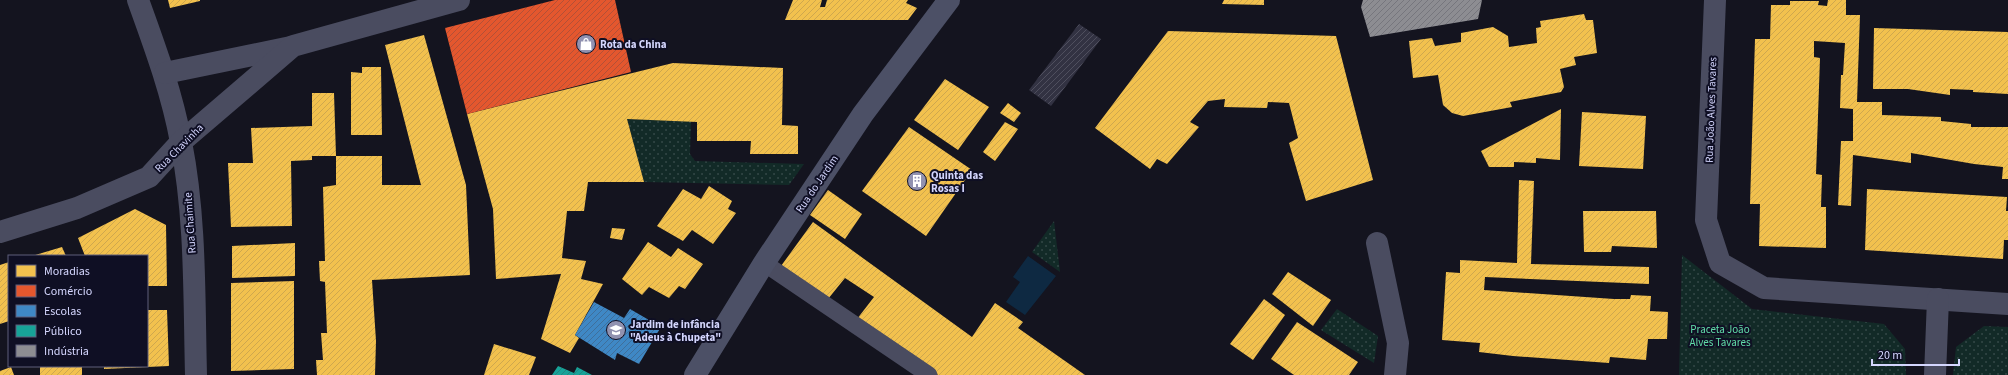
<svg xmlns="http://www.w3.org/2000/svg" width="2008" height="375" viewBox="0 0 2008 375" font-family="'Source Sans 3',sans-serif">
  <defs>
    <pattern id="garden-dots" width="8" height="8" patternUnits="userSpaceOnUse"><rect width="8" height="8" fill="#122a27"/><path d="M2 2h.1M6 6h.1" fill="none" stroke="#344847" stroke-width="1.8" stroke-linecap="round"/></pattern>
    <pattern id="homes-hatch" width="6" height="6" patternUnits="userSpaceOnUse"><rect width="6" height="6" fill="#f2c14e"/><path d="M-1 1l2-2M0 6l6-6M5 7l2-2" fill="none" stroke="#cea74e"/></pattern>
    <pattern id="shops-hatch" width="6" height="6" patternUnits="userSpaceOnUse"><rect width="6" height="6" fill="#e4572e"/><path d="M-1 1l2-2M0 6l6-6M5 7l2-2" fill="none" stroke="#b35037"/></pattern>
    <pattern id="schools-hatch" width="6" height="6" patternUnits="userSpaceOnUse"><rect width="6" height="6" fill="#3f88c5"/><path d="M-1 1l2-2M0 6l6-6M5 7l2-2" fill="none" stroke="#3f6f9b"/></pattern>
    <pattern id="public-hatch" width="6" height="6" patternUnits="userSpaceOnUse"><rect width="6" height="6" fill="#17a398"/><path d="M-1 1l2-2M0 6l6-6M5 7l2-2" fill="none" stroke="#238581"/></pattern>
    <pattern id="industry-hatch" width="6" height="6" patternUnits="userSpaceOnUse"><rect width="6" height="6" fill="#8d8d92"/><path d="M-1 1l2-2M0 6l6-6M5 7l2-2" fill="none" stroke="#76767d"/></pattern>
    <pattern id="building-hatch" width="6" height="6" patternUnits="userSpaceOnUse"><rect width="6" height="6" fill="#323242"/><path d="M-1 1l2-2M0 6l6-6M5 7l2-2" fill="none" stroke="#4f4f5e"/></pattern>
  </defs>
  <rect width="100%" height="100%" fill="#14141f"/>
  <!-- garden -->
  <g fill="url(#garden-dots)">
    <path d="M627 119 691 121 690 154 695 161 804 164 789 185 644 182Z"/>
    <path d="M1054 221 1060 272 1032 252Z"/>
    <path d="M1682 255 1752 309 1884 324 1905 349 1906 375H1679Z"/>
    <path d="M1337 309 1378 336 1374 363 1321 330Z"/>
    <path d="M1984 326 2008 327V375H1953L1956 347Z"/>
  </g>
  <!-- water -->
  <path fill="#0e2942" d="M1028 256 1056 276 1025 315 1006 302 1020 282 1013 277Z"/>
  <!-- homes -->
  <g fill="url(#homes-hatch)">
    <path d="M168 0H200V1L170 8Z"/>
    <path d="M793 0H822L820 7H825L827 0H908L906 3 917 8 908 20H785Z"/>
    <path d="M1224 0H1264V5L1222 4Z"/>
    <path d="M1828 0H1846V15H1860L1857 102H1882V115L1941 117V121L1971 124V127H2008V179H2002L2003 167 1974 164 1911 153V163L1853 155 1851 206 1838 205 1841 141H1853V109L1840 108 1841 75H1843L1845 43 1814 41V57L1820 58 1816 174 1822 175 1821 207H1826V248L1759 246 1760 204H1750L1755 39H1770L1771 5H1790V1H1819L1818 5 1827 6Z"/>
    <path d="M1584 14 1586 20H1593L1597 53 1574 57 1576 65 1560 69 1564 87 1561 92 1510 102 1512 107 1463 116 1452 113 1443 105 1438 75 1413 78 1409 41 1432 38 1435 46 1461 42V33L1493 27 1508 36 1509 47 1537 43 1536 28 1541 27 1540 21Z"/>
    <path d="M1874 28 2008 32V94L1973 92V90L1950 89V95L1908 89H1873Z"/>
    <path d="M1168 31 1336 36 1373 180 1306 201 1289 143 1298 138 1289 103 1268 102 1267 108 1224 107 1225 99 1208 101 1190 122 1199 127 1167 164 1157 159 1150 169 1095 128Z"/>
    <path d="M424 35 466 185 470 275 372 280 376 341 375 375H317L316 360H323L321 333H327L325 282 320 281 319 261H325L323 187 336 185V156H382V185H421L385 45Z"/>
    <path d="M673 63 783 68 782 125 798 126V154H750L751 141H697V122L627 119 644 182H588L584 211H567L562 258 586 261 581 279 603 284 575 335 579 338 570 353 541 339 561 274 496 279 493 209 467 114Z"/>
    <path d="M362 67H381L382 135H351V72L362 73Z"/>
    <path d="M945 79 989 107 958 150 914 120Z"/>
    <path d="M312 93H334L336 156H312V160L291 161 292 226 231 227 228 163H253L251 128 312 126Z"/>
    <path d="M1008 103 1021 113 1014 122 1000 113Z"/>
    <path d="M1561 109 1560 160 1536 158V163L1514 162V167H1489L1481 151Z"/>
    <path d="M1582 112 1646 116 1643 169 1579 166Z"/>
    <path d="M1005 122 1018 129 995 161 983 152Z"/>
    <path d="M909 127 972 170 926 236 862 191Z"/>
    <path d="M1519 180 1534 181 1531 264 1649 267V284L1485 277 1484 290 1614 299H1630L1631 295 1651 296 1650 311 1668 312 1667 339H1648L1646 360 1610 357 1609 363 1513 356 1479 352 1480 343 1442 340 1446 272 1460 273V260L1517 263Z"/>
    <path d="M709 186 732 201 728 209 736 213 713 244 692 230 683 241 657 226 683 189 701 199Z"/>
    <path d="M1867 189 2007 197 2006 211H2008V240H2004L2003 259 1865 250Z"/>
    <path d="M828 190 862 214 845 239 810 215Z"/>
    <path d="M135 209 166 225 167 286H147V256H85L78 238Z"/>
    <path d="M1583 211H1656L1657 248 1612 246 1611 252H1584Z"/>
    <path d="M813 222 972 337 995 303 1023 322 1018 328 1085 375H938L857 319 874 297 845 278 828 299 781 266Z"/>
    <path d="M612 228 625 229 622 240 610 238Z"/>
    <path d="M648 242 671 257 678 248 703 264 685 289 679 286 669 298 649 287 642 295 622 279Z"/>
    <path d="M295 243V276L232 278V246Z"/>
    <path d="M62 247 66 256H32Z"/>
    <path d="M9 262V321L0 324V265Z"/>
    <path d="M1288 272 1331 300 1313 326 1272 294Z"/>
    <path d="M294 281V369L231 371V283Z"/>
    <path d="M1264 299 1285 315 1253 360 1230 344Z"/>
    <path d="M147 310H167L169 366 104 369V366H147Z"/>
    <path d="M1297 322 1358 362 1349 375H1294L1271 359Z"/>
    <path d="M494 344 536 357 529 375H484Z"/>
    <path d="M40 366 82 367V375H40Z"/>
    <path d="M11 367 14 375H0V371Z"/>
  </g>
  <!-- shops -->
  <path fill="url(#shops-hatch)" d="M555 0H615L631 72 467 114 445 28Z"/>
  <!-- schools -->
  <path fill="url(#schools-hatch)" d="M594 302 624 318 630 309 661 327 639 364 617 353 615 360 575 335Z"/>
  <!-- public -->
  <path fill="url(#public-hatch)" d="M558 366 574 373 577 367 592 375H552Z"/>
  <!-- industry -->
  <path fill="url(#industry-hatch)" d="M1363 0H1482L1478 19 1370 37 1361 7Z"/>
  <!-- building -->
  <path fill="url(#building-hatch)" d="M1079 24 1101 39 1051 106 1029 90Z"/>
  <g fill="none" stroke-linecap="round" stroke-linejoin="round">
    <!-- service -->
    <path stroke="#4a4c60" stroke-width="17" d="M764 263 929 375"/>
    <!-- minor -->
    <g stroke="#4a4c60" stroke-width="22">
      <path d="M138 0C155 47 172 93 181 142 196 218 194 297 196 375"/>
      <path d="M1715 0 1706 220 1720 263 1764 288 2008 304"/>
      <path d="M165 73 291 47"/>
      <path d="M0 232 77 208 149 177 181 142 293 46 459 0"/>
      <path d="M1377 243 1398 343 1395 375"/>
      <path d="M1935 375 1938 299"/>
    </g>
    <!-- secondary -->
    <path stroke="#4c5066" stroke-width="22" d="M695 375 764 263 863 114 949 0"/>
  </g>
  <!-- icons -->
  <defs>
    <symbol id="shop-disc" viewBox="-11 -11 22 22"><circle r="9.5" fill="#9192b0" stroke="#0f0f24"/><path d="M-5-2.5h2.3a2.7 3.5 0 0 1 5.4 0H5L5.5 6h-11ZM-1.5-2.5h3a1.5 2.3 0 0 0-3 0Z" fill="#fff"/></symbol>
    <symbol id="building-disc" viewBox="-11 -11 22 22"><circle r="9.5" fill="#9192b0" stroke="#0f0f24"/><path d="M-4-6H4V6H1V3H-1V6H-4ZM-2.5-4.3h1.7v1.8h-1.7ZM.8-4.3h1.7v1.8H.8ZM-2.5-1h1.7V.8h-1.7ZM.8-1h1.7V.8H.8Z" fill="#fff"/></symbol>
    <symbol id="school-disc" viewBox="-11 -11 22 22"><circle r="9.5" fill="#9192b0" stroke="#0f0f24"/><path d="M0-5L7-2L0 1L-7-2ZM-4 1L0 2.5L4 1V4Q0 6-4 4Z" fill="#fff"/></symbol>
  </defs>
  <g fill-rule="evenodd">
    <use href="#shop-disc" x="575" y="33" width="22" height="22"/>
    <use href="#building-disc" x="906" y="170" width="22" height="22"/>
    <use href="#school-disc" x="605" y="319" width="22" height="22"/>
  </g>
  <g text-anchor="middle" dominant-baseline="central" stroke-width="4" stroke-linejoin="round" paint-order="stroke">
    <!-- poi labels -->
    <g font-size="11" font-weight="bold" fill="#d4d6fe" stroke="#0f0f24" text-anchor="start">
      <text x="600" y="44">Rota da China</text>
      <text x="931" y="175">Quinta das<tspan x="931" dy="13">Rosas I</tspan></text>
      <text x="630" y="324">Jardim de infância<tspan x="630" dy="13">"Adeus à Chupeta"</tspan></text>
    </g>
    <!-- street labels -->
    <g font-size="11" fill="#d4d6fe" stroke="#0f0f24">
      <text transform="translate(1711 110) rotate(-88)">Rua João Alves Tavares</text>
      <text transform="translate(179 148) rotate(-45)">Rua Chavinha</text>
      <text transform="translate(817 184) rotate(-56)">Rua do Jardim</text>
      <text transform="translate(190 223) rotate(-94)">Rua Chaimite</text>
    </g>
    <!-- park labels -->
    <g font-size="11" fill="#61dca8" stroke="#0f0f24">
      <text x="1720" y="329">Praceta João<tspan x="1720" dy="13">Alves Tavares</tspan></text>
    </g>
  </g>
  <!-- legend -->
  <rect x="8" y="255" width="140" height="112" fill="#0f0f24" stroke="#5e5f7b"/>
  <rect x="16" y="265" width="20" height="12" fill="#f2c14e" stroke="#5e5f7b"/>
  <text x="44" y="275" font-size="12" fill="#d4d6fe">Moradias</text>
  <rect x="16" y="285" width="20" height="12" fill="#e4572e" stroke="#5e5f7b"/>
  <text x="44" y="295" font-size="12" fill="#d4d6fe">Comércio</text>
  <rect x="16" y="305" width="20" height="12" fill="#3f88c5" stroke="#5e5f7b"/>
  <text x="44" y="315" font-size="12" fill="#d4d6fe">Escolas</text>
  <rect x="16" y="325" width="20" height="12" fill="#17a398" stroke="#5e5f7b"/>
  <text x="44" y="335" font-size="12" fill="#d4d6fe">Público</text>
  <rect x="16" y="345" width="20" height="12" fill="#8d8d92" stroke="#5e5f7b"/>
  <text x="44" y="355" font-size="12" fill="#d4d6fe">Indústria</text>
  <!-- scale -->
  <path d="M1872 359v6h87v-6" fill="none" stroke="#d4d6fe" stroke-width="2"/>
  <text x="1878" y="359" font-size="12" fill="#d4d6fe" stroke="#0f0f24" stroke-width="3" paint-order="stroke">20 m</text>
</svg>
